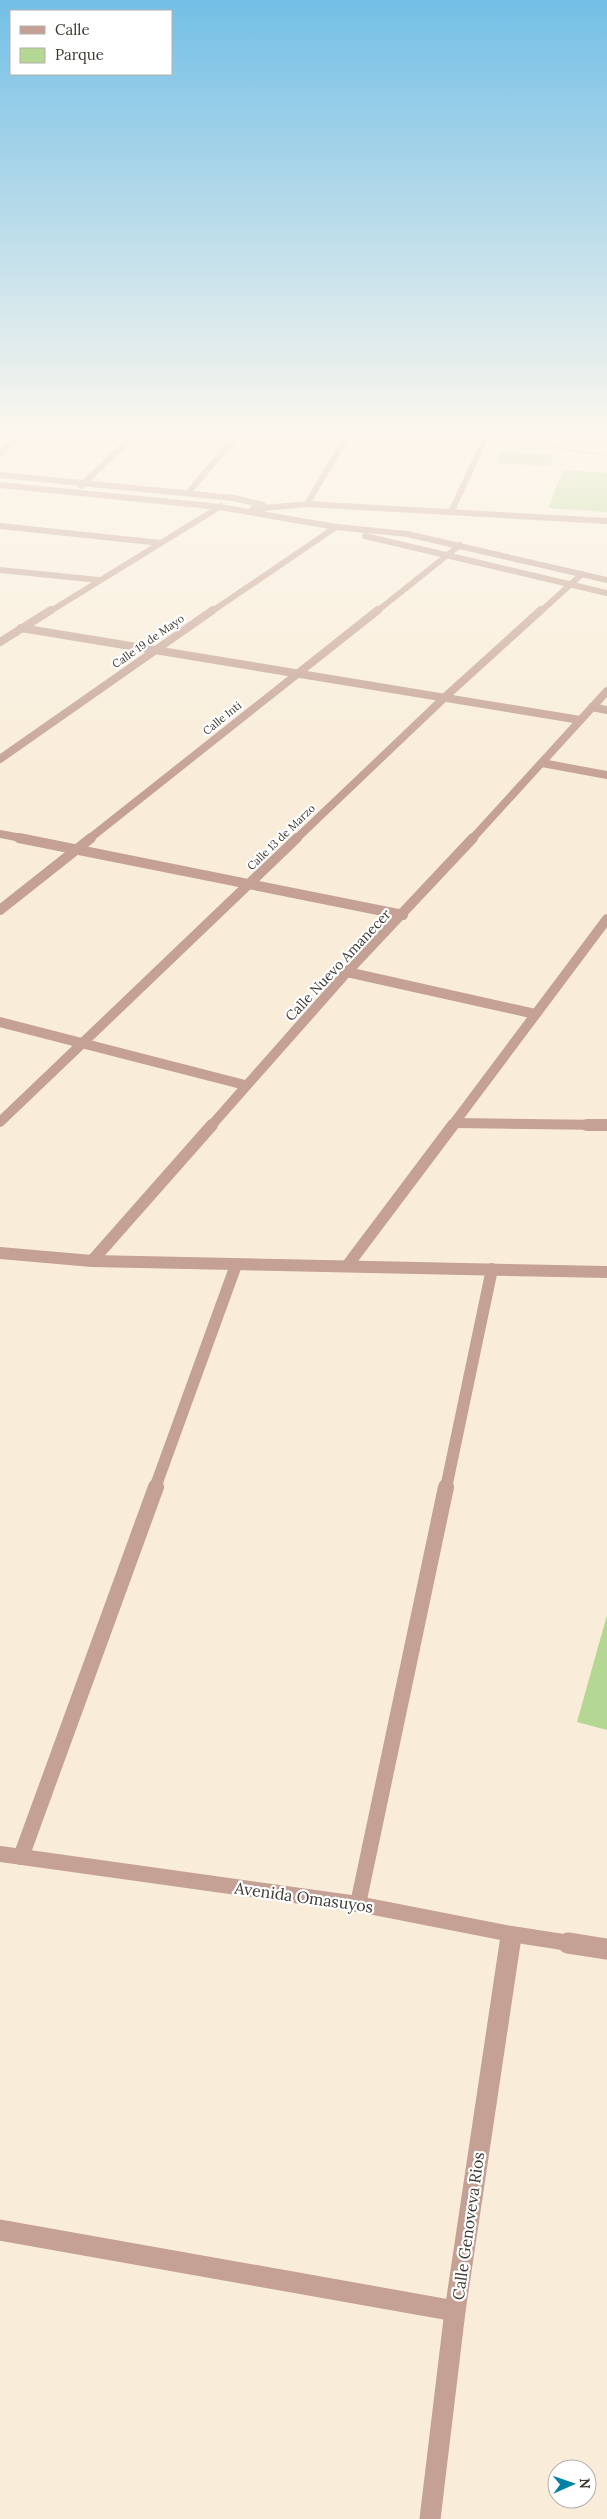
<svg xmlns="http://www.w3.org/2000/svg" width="607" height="2519" viewBox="0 0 607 2519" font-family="Lora,serif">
  <rect width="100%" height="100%" fill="#f9edd9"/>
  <!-- green -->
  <g fill="#b4d894">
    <path d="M502 452 554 455 549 466 497 463Z"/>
    <path d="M563 470 607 473V512L548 508Z"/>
    <path d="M607 1615V1730L577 1722Z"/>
  </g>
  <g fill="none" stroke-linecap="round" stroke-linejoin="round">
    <!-- path -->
    <path stroke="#9e9688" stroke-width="2" stroke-dasharray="2 2" stroke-linecap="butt" d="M518 431 561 449 607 455"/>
    <!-- minor-far5 -->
    <g stroke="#c4a194" stroke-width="6">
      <path d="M0 454 26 431"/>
      <path d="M0 475 234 498 263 505"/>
      <path d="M0 485 220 507 336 527 407 534 607 580"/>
      <path d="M81 486 138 431"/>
      <path d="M188 493 241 431"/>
      <path d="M307 504 350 431"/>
      <path d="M253 509 307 504 607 521"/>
      <path d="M451 512 489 431"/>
      <path d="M0 526 161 543"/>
      <path d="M365 536 607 593"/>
      <path d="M0 570 99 580"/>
      <path d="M49 612 221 506"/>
      <path d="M211 612 336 527"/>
      <path d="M376 612 460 545"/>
      <path d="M540 612 582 574"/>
    </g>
    <!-- minor-far4 -->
    <g stroke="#c4a194" stroke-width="8">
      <path d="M21 628 580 720"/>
      <path d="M0 642 51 610"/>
      <path d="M592 707 607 710"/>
      <path d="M0 759 213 610"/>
      <path d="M542 763 607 775"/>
      <path d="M0 834 26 839"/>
      <path d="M89 839 378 610"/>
      <path d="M296 839 445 697 541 610"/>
      <path d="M472 839 607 691"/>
    </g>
    <!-- minor-far3 -->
    <g stroke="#c4a194" stroke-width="10">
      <path d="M19 838 403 915"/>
      <path d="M0 910 91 838"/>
      <path d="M347 972 535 1014"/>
      <path d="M0 1022 245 1085"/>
      <path d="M0 1122 297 838"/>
      <path d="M456 1123 607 1125"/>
      <path d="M211 1126 347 972 473 838"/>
      <path d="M452 1126 607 919"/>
    </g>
    <!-- minor-far2 -->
    <g stroke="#c4a194" stroke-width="12">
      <path d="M587 1125H607"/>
      <path d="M0 1253 92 1261 607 1272"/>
      <path d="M92 1261 212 1125"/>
      <path d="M347 1266 453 1125"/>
      <path d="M155 1488 236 1265"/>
      <path d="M446 1488 492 1269"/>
    </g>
    <!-- minor-far1 -->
    <g stroke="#c4a194" stroke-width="16">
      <path d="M0 1854 358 1904 511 1934 576 1944"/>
      <path d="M21 1857 156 1487"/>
      <path d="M358 1904 446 1487"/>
      <path d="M510 1944 511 1934"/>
    </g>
    <!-- minor -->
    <g stroke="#c4a194" stroke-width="21">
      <path d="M568 1943 607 1949"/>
      <path d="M0 2230 455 2311"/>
      <path d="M430 2519 455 2311 510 1943"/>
    </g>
  </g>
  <!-- sky -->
  <linearGradient id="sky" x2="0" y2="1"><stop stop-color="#73bfe6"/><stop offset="0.55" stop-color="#fcf7ee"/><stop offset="1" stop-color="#fcf7ee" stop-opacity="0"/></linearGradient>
  <rect width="607" height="783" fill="url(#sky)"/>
  <g text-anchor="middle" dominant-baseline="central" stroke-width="4.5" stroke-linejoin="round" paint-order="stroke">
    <!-- far-street labels -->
    <g font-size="11" fill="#3d3931" stroke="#fff">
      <text transform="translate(148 641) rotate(-35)">Calle 19 de Mayo</text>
      <text transform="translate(222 718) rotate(-39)">Calle Inti</text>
      <text transform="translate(281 837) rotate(-44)">Calle 13 de Marzo</text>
    </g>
    <!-- street labels -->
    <g font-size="14" fill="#3d3931" stroke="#fff">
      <text transform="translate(338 965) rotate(-47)">Calle Nuevo Amanecer</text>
    </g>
    <!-- near-street labels -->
    <g font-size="16" fill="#3d3931" stroke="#fff">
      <text transform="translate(304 1897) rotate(8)">Avenida Omasuyos</text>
      <text transform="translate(468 2226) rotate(-82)">Calle Genoveva Rios</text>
    </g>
  </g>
  <!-- legend -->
  <rect x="10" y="10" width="162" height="65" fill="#ffffff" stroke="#b1b0ad"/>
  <rect x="20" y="26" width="25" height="8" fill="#c4a194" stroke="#b1b0ad"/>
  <text x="55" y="35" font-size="15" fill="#3d3931">Calle</text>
  <rect x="20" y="48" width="25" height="15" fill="#b4d894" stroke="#b1b0ad"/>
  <text x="55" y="60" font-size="15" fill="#3d3931">Parque</text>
  <!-- north arrow -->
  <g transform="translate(572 2484) rotate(88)"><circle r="24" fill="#ffffff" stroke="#b1b0ad"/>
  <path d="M0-4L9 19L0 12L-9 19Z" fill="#0081a5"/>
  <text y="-8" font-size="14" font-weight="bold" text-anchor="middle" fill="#3d3931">N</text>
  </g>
</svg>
